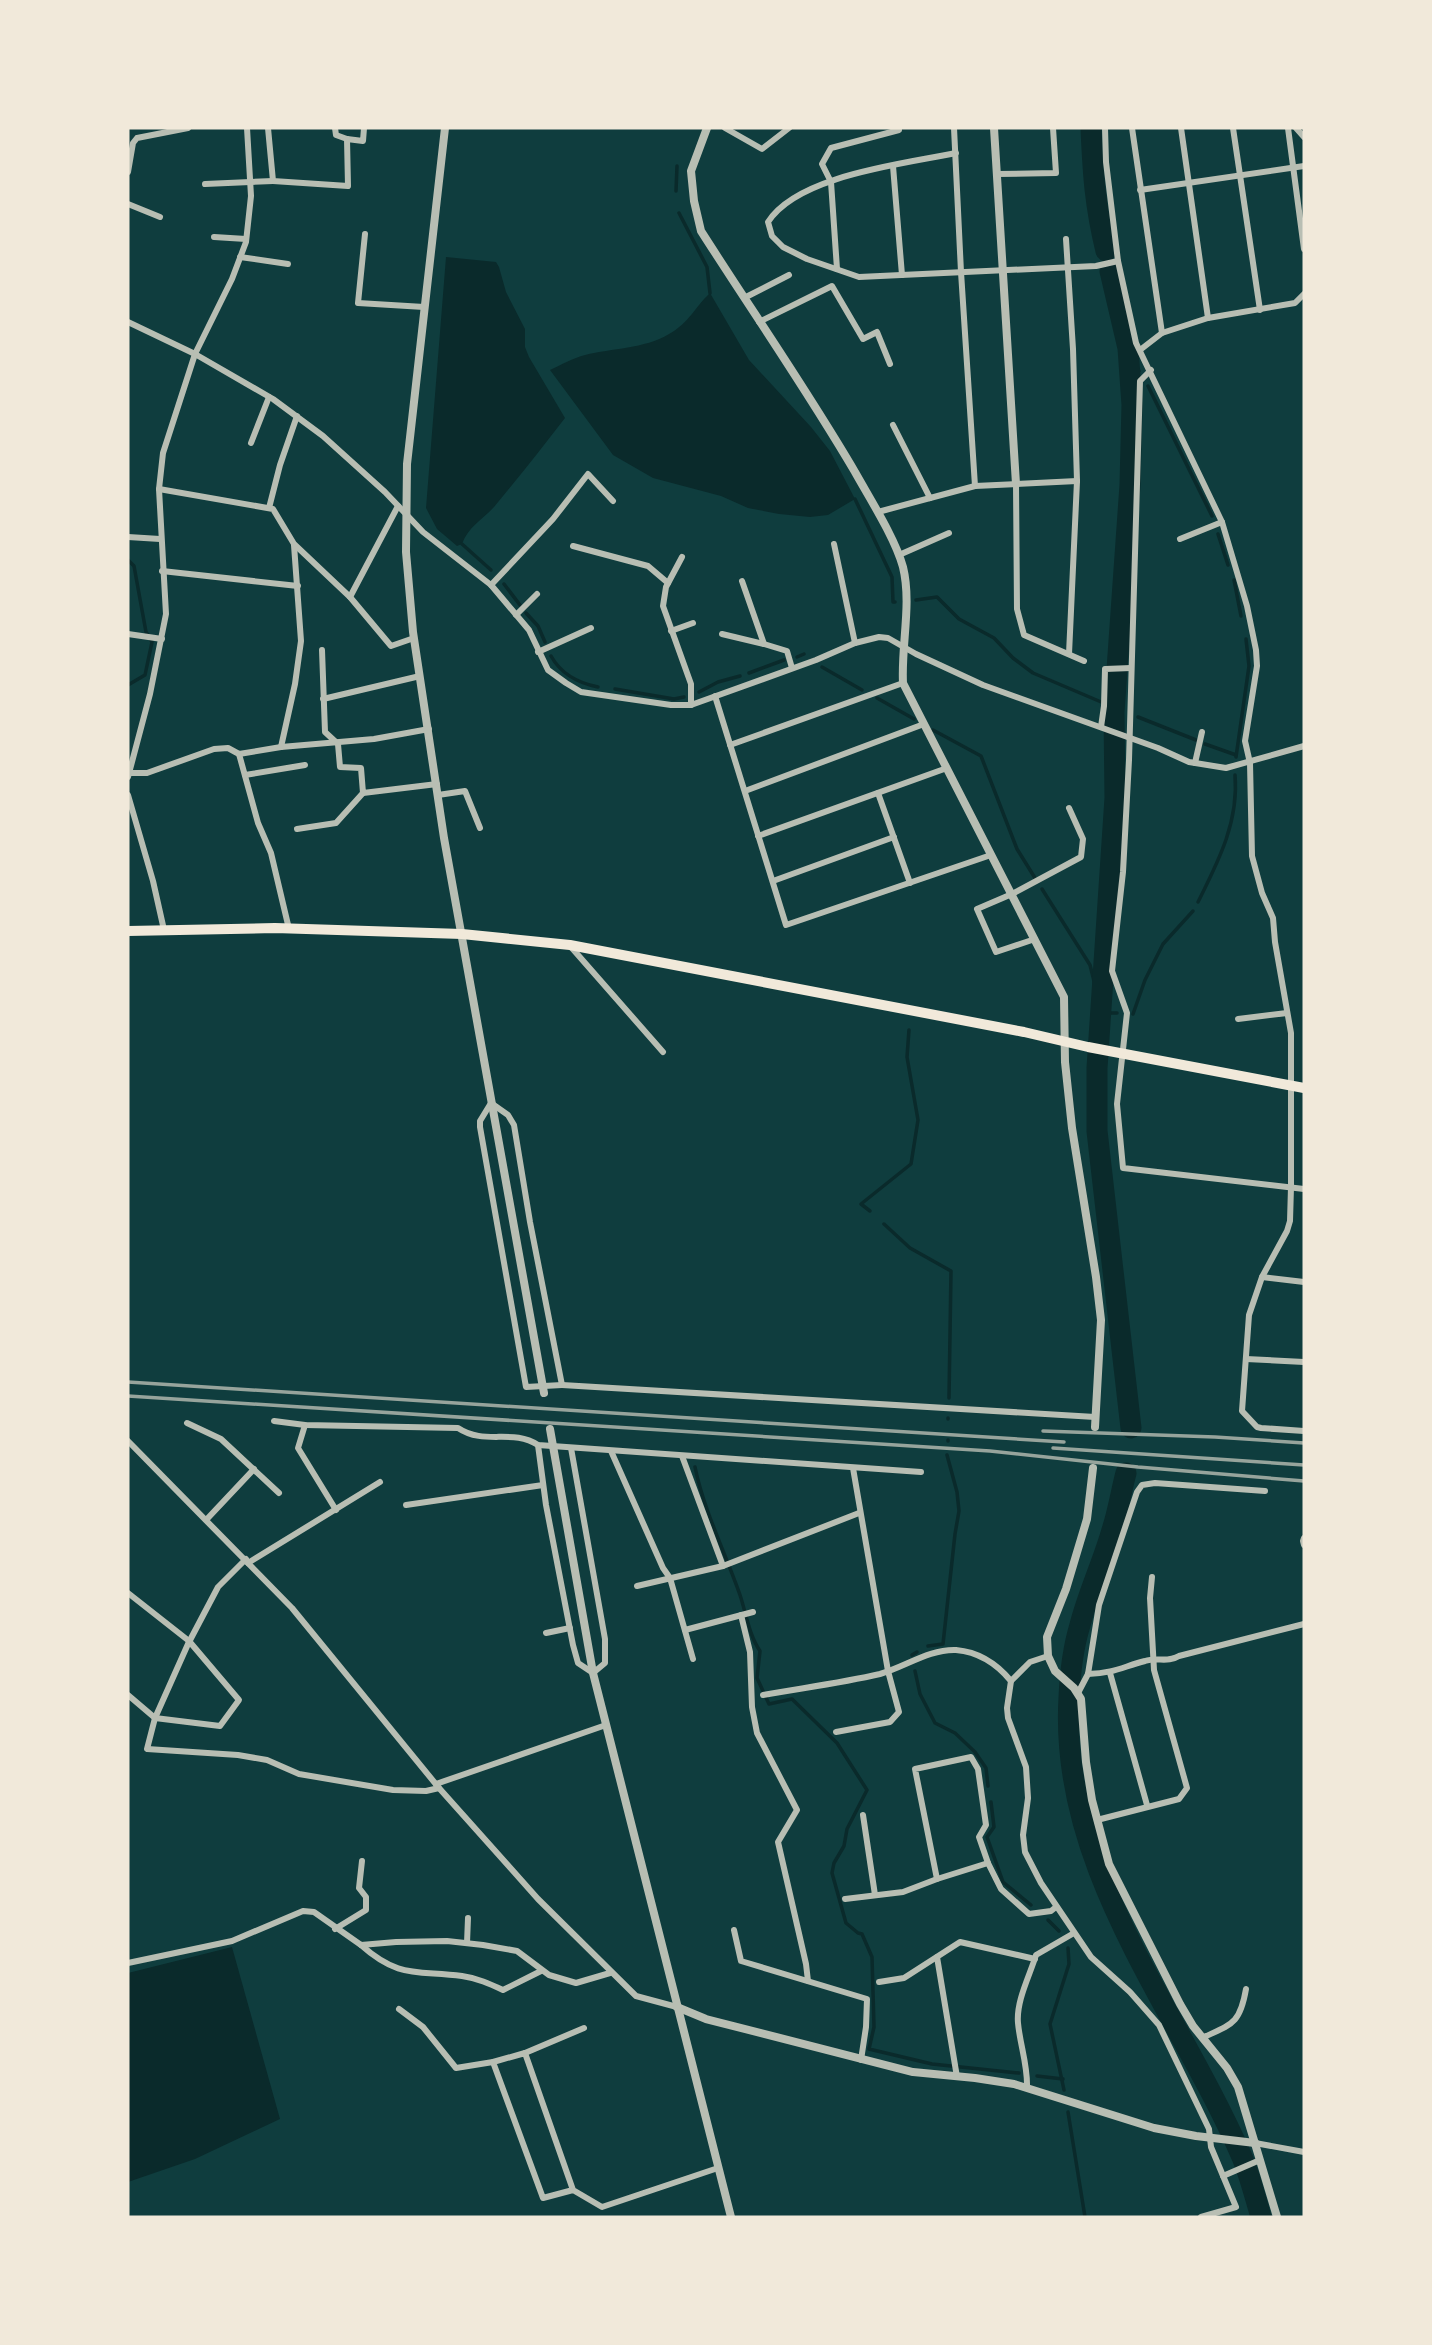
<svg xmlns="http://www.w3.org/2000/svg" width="1432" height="2345" viewBox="0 0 1432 2345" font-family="'DejaVu Sans',sans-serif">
  <rect width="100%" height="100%" fill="#0f3d3e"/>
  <!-- water -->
  <g fill="#0a2a2b">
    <path d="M446 257 496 262 499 267 506 292 525 329V347L529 357 565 418C542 448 518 478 494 507 482 520 468 527 462 544L457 546 437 529 426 508Z"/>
    <path d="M710 293 749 360 811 427 830 451 855 499 828 515 810 517 779 514 748 508 721 496 653 478 613 455 550 370C561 365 573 358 585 355 612 348 644 349 669 334 689 323 695 307 710 293Z"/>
    <path d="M232 1947 280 2119 195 2159 128 2182V1973Z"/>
  </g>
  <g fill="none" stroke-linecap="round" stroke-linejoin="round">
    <!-- stream -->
    <g stroke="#0a2a2b" stroke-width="3.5">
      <path d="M676 191 677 166"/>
      <path d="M679 213 707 267 710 293"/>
      <path d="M1132 357 1139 371"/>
      <path d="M1148 386 1212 516"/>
      <path d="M855 499 892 577 893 602H895"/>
      <path d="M1218 534 1228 565"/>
      <path d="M462 544 491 570"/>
      <path d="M128 560 134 566 146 632 152 642 145 675 128 685"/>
      <path d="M1234 580 1241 616"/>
      <path d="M504 584 520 605"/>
      <path d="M916 600 937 597 959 619 994 638 1013 658 1033 673 1120 710"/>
      <path d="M526 613 538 626 545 642"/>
      <path d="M551 656C561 674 578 683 598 687"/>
      <path d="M797 657 804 654"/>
      <path d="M822 667 862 690"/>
      <path d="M749 673 784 660"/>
      <path d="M615 689 674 699 684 697"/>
      <path d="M699 692 718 682 740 676"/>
      <path d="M877 698 914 719"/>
      <path d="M1138 717 1196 740"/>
      <path d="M933 730 981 756 1017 849 1035 878"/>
      <path d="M1205 744 1236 755"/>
      <path d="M1236 757 1249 666 1246 639"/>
      <path d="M1042 889 1090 965 1101 1009"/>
      <path d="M1198 902C1218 862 1239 822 1235 775"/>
      <path d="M1101 1013H1117"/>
      <path d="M1133 1014 1145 980 1163 944 1193 911"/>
      <path d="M870 1211 861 1204 911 1164 918 1120 907 1057 909 1030"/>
      <path d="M884 1224 910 1248 951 1271 949 1398"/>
      <path d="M948 1419V1418"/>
      <path d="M948 1441V1440"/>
      <path d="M695 1467C704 1511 725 1552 740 1595 746 1613 749 1635 760 1651L757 1678 769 1704 792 1699 837 1743 867 1790 847 1829 844 1846 834 1863 832 1873 846 1923 858 1933 862 1934 872 1957 874 2027 869 2049 932 2064 1019 2073"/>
      <path d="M928 1646 943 1644 955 1534 959 1511 957 1492 947 1455"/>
      <path d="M912 1655 917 1652"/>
      <path d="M915 1671 920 1694 935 1723 955 1733 975 1752 986 1768 988 1786"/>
      <path d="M991 1802 994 1827 987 1837 1003 1882 1031 1905"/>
      <path d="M1048 1920 1059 1931"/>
      <path d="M1037 2076 1063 2079"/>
      <path d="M1064 2090 1050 2024 1069 1964 1068 1948"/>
      <path d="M1068 2112 1085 2217"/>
    </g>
    <!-- river -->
    <g stroke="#0a2a2b" stroke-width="21">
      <path d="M1091 128C1093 174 1095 206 1106 251"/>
      <path d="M1110 271 1128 348 1132 405 1130 485 1114 712 1115 798 1097 1068V1131L1131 1428"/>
      <path d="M1126 1473C1121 1492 1118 1512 1112 1530 1103 1562 1088 1593 1080 1625 1073 1648 1070 1674 1069 1698 1059 1870 1177 2007 1242 2157 1250 2176 1255 2197 1261 2217"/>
    </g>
    <!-- minor -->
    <g stroke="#b8beb3" stroke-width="6">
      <path d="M268 128 273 181 348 186 347 139 363 141 364 128"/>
      <path d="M335 128 336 135 347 139"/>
      <path d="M725 128 762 149 789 128"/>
      <path d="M954 128 961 272 975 486"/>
      <path d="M1105 128 1106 162 1118 261 1136 343 1222 522 1247 606 1256 650 1257 666 1245 741 1250 763 1252 856 1262 893 1273 918 1275 942 1291 1033V1187L1290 1221 1287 1231 1262 1277 1249 1315 1242 1411 1257 1427 1261 1428 1304 1431"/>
      <path d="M1132 128 1162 333"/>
      <path d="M1181 128 1208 318"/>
      <path d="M1233 128 1260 310"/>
      <path d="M1288 128 1304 249"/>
      <path d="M1296 128 1304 137"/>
      <path d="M956 153C904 164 798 175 768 222L772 236 783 247 807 259 859 277 1096 266 1118 261"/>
      <path d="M893 166 902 275"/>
      <path d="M128 172 133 143 137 138 188 128"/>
      <path d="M997 174 1056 173 1053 128"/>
      <path d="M205 184 273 181"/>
      <path d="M1140 190 1304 166"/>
      <path d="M128 204 160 217"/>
      <path d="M365 234 358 303 424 307"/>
      <path d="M214 237 246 239"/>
      <path d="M1066 239 1073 349 1077 481 1069 654"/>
      <path d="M240 257 288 264"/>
      <path d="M837 269 831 182 822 164 831 148 899 130 898 128"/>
      <path d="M744 298 789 275"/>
      <path d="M128 322 195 354 273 399 323 436 385 492 423 532 491 585 529 630 548 670 566 683 581 692 671 705H691L816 660 855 643 879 637 888 638 916 654 983 685 1158 748 1189 762 1226 768 1304 746"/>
      <path d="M759 322 832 286 863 339 877 332 890 364"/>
      <path d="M1140 350 1162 333 1208 318 1295 303 1304 294"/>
      <path d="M1151 370 1140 381 1129 760 1123 872 1112 971 1127 1013 1117 1104 1123 1168 1304 1189"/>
      <path d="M893 425 930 498"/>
      <path d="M251 443 269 397"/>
      <path d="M1016 484 1017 609 1024 635 1084 661"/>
      <path d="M159 489 273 509 294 544 350 597 391 646 414 638"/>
      <path d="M269 508 280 465 297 416"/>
      <path d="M878 512 975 486 1077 481"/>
      <path d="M128 537 160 539"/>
      <path d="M1180 539 1222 522"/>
      <path d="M834 544 855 643"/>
      <path d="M573 546 648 566 668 583"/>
      <path d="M899 555 949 533"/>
      <path d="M682 557 666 587 663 606 691 684V705"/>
      <path d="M162 571 298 586"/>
      <path d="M742 581 764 644 787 651 792 668"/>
      <path d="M491 585 553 519 588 474 613 501"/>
      <path d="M350 597 398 506"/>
      <path d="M516 615 537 594"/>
      <path d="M671 631 693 623"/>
      <path d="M128 634 162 639"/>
      <path d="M722 634 764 644"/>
      <path d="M322 650 325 732 338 744 340 767 361 768 363 793 437 784"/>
      <path d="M538 652 591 628"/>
      <path d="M715 696 786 925 991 855"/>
      <path d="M323 699 420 676"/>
      <path d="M1101 727 1104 706 1105 669 1131 668"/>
      <path d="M730 745 903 683"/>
      <path d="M281 747 295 684 301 641 294 545"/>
      <path d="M239 754 258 823 271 853 289 929"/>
      <path d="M1195 763 1202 732"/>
      <path d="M129 773H147L214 749 228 748 239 754 281 747 374 739 429 729"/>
      <path d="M245 775 305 765"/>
      <path d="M128 777 150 694 166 614 159 489 163 453 195 354 232 279 246 242 251 196 247 128"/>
      <path d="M745 791 924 724"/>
      <path d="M878 793 910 883"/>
      <path d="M128 795 153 881 164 930"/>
      <path d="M438 795 465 791 480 828"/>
      <path d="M297 829 336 823 363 793"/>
      <path d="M758 836 947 768"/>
      <path d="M773 881 894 837"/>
      <path d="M1035 939 996 952 977 909 1012 894 1081 857 1083 839 1069 808"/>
      <path d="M571 947 663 1052"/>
      <path d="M1238 1019 1287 1013"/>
      <path d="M491 1103 508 1115 514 1125 530 1222 562 1385 526 1387 480 1127V1121Z"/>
      <path d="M1262 1277 1304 1282"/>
      <path d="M1246 1359 1304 1362"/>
      <path d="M562 1385 1095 1417"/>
      <path d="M274 1421 305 1425 458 1428C485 1446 512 1428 538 1445L921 1472"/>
      <path d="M187 1423 221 1439 279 1493"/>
      <path d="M305 1425 298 1448 336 1510"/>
      <path d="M128 1441 292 1608 439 1788 538 1899 636 1996 677 2007"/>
      <path d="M538 1445 546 1505 573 1645 578 1663 593 1673 605 1663V1639L571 1448"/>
      <path d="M611 1451 663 1568 670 1578 693 1659"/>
      <path d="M682 1456 723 1566"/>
      <path d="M406 1505 543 1485"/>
      <path d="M207 1519 254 1469"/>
      <path d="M1304 1538 1303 1541 1304 1545"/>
      <path d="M246 1559 218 1587 188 1644 155 1718 147 1749 238 1755 267 1760 299 1774 393 1790 426 1791 439 1788"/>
      <path d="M248 1563 380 1482"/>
      <path d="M637 1586 723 1566 859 1513"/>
      <path d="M128 1593 189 1641 239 1700 220 1726 155 1718 128 1695"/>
      <path d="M741 1615 750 1652 752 1707 757 1733 797 1810 778 1842 806 1964 808 1981"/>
      <path d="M685 1630 753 1612"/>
      <path d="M546 1633 570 1628"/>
      <path d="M1048 1656 1030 1662 1011 1681 1007 1708 1008 1718 1026 1767 1028 1798 1023 1835 1025 1852 1041 1883 1091 1957 1130 1992 1159 2025 1209 2129 1211 2147 1236 2207 1201 2217"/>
      <path d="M1110 1673 1147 1805"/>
      <path d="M1088 1674C1115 1673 1122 1667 1145 1661 1157 1657 1168 1663 1179 1656L1304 1624"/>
      <path d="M1078 1693 1088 1674 1099 1605 1137 1492 1142 1485 1155 1483 1265 1491"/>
      <path d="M763 1695C802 1688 841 1683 880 1674 905 1667 929 1649 956 1650 979 1652 997 1664 1011 1681"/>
      <path d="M836 1732 890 1722 899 1712 888 1671 853 1468"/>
      <path d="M436 1784 606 1725"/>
      <path d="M863 1815 875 1895"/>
      <path d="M1097 1820 1179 1799 1187 1788 1154 1670 1150 1598 1152 1577"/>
      <path d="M937 1879 915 1769 971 1757 978 1769 986 1825 979 1837 988 1863 1001 1889 1029 1914 1051 1911 1056 1907"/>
      <path d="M845 1899 903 1892 937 1879 988 1863"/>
      <path d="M335 1929 366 1910V1897L359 1888 362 1861"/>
      <path d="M734 1930 741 1961 867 1999 866 2027 861 2060"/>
      <path d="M467 1943 468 1918"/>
      <path d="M361 1945C399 1979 417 1970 462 1976 477 1978 490 1984 503 1990L541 1971"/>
      <path d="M937 1957 957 2077"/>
      <path d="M128 1963 232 1941 303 1911 314 1912 361 1945 396 1942 447 1941 483 1945 517 1951 549 1975 576 1983 610 1973"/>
      <path d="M879 1982 904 1978 960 1942 1035 1959"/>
      <path d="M399 2009 423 2027 456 2068 493 2062"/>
      <path d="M1202 2038C1232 2024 1240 2024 1246 1989"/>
      <path d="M525 2053 584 2028"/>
      <path d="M1027 2088C1028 2066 1020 2045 1018 2023 1016 2001 1030 1975 1036 1955L1074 1933"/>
      <path d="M1255 2143 1304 2152"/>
      <path d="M1223 2176 1260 2160"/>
      <path d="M573 2190 543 2198 493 2062 525 2053 573 2190 602 2207 718 2168"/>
    </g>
    <!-- tertiary -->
    <g stroke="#b8beb3" stroke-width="8">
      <path d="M445 128 407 464 406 552 413 632 444 838 544 1393"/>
      <path d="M707 128 691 171 694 201 701 231C752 311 807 390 855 472 870 499 895 538 903 567 912 604 901 645 903 683L1064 997 1065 1062 1072 1128 1096 1277 1101 1320 1095 1427"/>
      <path d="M994 128 1016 484"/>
      <path d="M550 1429 593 1673 731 2217"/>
      <path d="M1093 1468 1087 1519 1066 1589 1047 1637 1048 1656 1055 1671 1074 1688 1081 1699 1086 1762 1092 1800 1109 1864 1180 2004 1193 2026 1227 2068 1238 2087 1277 2217"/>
      <path d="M677 2007 706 2019 913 2072 975 2078 1014 2084 1154 2128 1196 2136 1255 2143"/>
    </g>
    <!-- trunk -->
    <path stroke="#f1e9da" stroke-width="10" d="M128 931 275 928 462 934 570 945 1024 1032 1088 1047 1304 1088"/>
    <!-- rail -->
    <g stroke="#97a49c" stroke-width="3.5">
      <path d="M128 1382 1064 1442"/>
      <path d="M128 1396 990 1451 1138 1467 1304 1481"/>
      <path d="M1043 1431 1215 1437 1304 1443"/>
      <path d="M1053 1448 1304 1465"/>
    </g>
  </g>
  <!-- border -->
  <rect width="1432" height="2345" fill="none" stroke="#f1e9da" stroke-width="259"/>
</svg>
